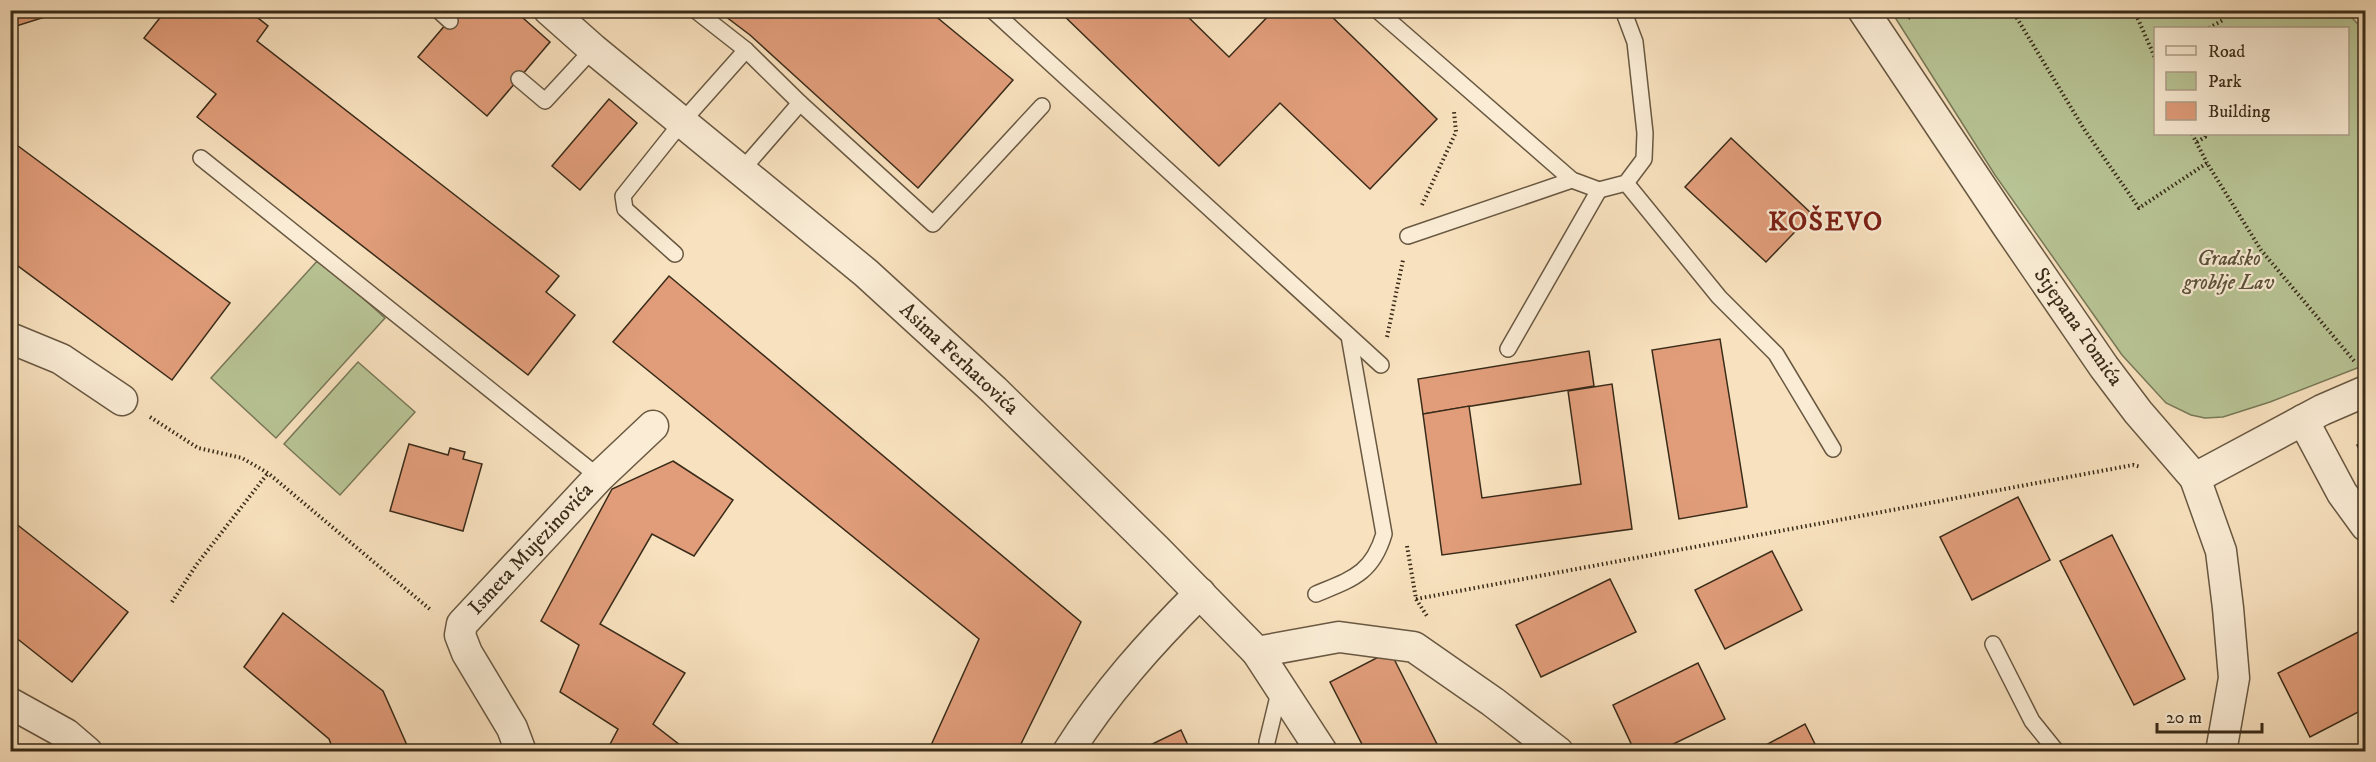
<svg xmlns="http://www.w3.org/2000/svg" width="2376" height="762" viewBox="0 0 2376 762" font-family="'IM FELL DW Pica',serif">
  <rect width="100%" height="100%" fill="#f8e1be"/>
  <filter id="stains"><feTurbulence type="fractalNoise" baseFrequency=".00333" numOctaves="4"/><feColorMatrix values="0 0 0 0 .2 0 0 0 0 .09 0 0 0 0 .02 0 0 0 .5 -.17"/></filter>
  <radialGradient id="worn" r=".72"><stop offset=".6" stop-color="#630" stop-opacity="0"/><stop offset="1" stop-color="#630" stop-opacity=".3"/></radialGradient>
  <!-- green -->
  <g fill="#b8c495" stroke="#787857" stroke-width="1.5" fill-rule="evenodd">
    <path d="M1891 11H2346L2365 32V365L2270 402 2223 417 2205 418 2191 415 2166 403 2122 355 1995 175ZM2156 28H2348V134H2156Z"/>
    <path d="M319 259 385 318 276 438 211 378Z"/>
    <path d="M358 362 415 412 340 495 284 444Z"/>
  </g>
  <!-- building -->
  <g fill="#e19d7a" stroke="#392b19" stroke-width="1.5">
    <path d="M10 10H67L10 28Z"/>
    <path d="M166 10H248L268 26 257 41 559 276 546 292 575 315 528 375 197 117 216 94 144 38Z"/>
    <path d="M458 10H514L550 42 487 116 418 57Z"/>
    <path d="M717 10H928L1013 80 918 188 750 35Z"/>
    <path d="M1058 10H1181L1229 57 1274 10H1325L1437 119 1370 189 1280 103 1219 166Z"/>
    <path d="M609 99 637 123 580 190 552 166Z"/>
    <path d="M1731 138 1812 214 1766 262 1685 187Z"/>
    <path d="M10 140 230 303 172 380 10 260Z"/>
    <path d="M669 276 1081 622 1017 752H928L979 639 613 342Z"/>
    <path d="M1720 339 1747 507 1679 519 1652 350Z"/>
    <path d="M1589 351 1594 386 1423 414 1418 379Z"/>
    <path d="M1612 384 1632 529 1442 555 1423 414 1469 406 1482 498 1581 484 1568 391Z"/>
    <path d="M2366 441V463L2357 445Z"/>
    <path d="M409 444 448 455 450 448 465 452 463 459 482 464 463 531 390 511Z"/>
    <path d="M673 461 733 500 694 556 652 534 600 624 685 673 653 724 689 752H606L618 729 560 692 579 645 541 621 612 489Z"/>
    <path d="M2018 497 2050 560 1972 600 1940 537Z"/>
    <path d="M10 519 128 612 72 682 10 633Z"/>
    <path d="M2112 535 2185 679 2134 705 2060 561Z"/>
    <path d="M1772 551 1802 610 1725 649 1695 590Z"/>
    <path d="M1610 579 1636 632 1541 677 1516 625Z"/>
    <path d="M283 613 383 691 410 752H334L329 739 244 667Z"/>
    <path d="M2366 628V708L2310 737 2278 673Z"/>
    <path d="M1390 651 1441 752H1366L1330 682Z"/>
    <path d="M1698 663 1725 719 1657 752H1635L1613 705Z"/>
    <path d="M1805 724 1819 752H1753Z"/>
    <path d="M1181 730 1191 752H1139L1138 751Z"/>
  </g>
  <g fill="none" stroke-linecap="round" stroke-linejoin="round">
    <defs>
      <g id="service">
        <path d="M438 10 450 21"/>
        <path d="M695 10 746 50 800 103 933 224 1042 106"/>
        <path d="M992 10 1381 365"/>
        <path d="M1377 10 1572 180 1599 190 1626 183 1644 159 1645 133 1635 42 1623 10"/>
        <path d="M519 79 545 101 593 49"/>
        <path d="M201 158 599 477"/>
        <path d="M742 170 800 103"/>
        <path d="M1626 183 1719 297 1776 354 1833 449"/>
        <path d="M1408 236 1572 180"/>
        <path d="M675 254 625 209 623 196 682 122 746 50"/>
        <path d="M1508 349 1599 190"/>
        <path d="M1316 594C1352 579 1372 574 1384 534L1349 336"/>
        <path d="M1993 644 2032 721 2057 752"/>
        <path d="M1267 752V742L1280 688"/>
      </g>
      <g id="minor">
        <path d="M549 10 593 49 866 273 994 390 1157 550 1257 652 1322 752"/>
        <path d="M1863 10 2006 224 2104 367 2138 412 2195 478 2221 551 2228 608 2234 678 2221 752"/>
        <path d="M10 338 61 359 122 400"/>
        <path d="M2303 420 2342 493 2366 526"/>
        <path d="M2195 478 2322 410 2366 391"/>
        <path d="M1257 652 1339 637 1414 647 1493 702 1558 752"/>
        <path d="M10 703 66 734 87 752"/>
        <path d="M521 752 512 728 467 653 460 635 462 624 599 477 653 426"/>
        <path d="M1068 752C1105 693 1151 642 1200 593"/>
      </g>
    </defs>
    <!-- service casing -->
    <use href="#service" stroke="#695842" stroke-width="18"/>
    <!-- minor casing -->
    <use href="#minor" stroke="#695842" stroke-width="33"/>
    <!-- path -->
    <g stroke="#392b19" stroke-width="4" stroke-dasharray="1.5 3" stroke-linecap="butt">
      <path d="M2012 10 2084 129 2139 208 2207 163 2261 250 2355 362"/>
      <path d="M2134 10 2156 60"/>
      <path d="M1908 18 1920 10"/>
      <path d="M2209 28 2223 20"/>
      <path d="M2192 134 2207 163"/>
      <path d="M2197 142 2205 137 2206 134"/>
      <path d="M1422 205 1456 132 1454 112"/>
      <path d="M1387 337 1403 260"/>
      <path d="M150 417 198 448 242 458 268 473 432 611"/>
      <path d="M1407 546 1416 599 1427 616"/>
      <path d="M1416 599 2133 465 2141 467"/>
      <path d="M172 602 197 564 268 473"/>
    </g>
    <!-- service -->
    <use href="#service" stroke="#faecd5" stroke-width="15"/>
    <!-- minor -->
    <use href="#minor" stroke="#faecd5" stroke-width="30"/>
  </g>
  <g text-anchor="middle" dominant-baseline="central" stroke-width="4.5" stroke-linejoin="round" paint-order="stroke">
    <!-- park labels -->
    <g font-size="21" font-style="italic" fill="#595138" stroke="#faecd5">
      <text x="2229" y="259">Gradsko<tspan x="2229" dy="24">groblje Lav</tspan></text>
    </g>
    <!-- street labels -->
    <g font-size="21" fill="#392b19" stroke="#faecd5">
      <text transform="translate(2078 327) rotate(55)">Stjepana Tomića</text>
      <text transform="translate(959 359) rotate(43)">Asima Ferhatovića</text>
      <text transform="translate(531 549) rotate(-47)">Ismeta Mujezinovića</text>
    </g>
    <!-- district labels -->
    <g font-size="27" font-weight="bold" letter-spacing="1.5" fill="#7a1f14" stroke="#faecd5">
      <text x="1826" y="222">KOŠEVO</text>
    </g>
  </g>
  <!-- margin -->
  <rect width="2376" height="762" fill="none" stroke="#f8e1be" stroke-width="36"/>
  <rect x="12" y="12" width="2352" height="738" fill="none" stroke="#392b19" stroke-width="3"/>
  <rect x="18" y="18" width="2340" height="726" fill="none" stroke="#392b19" stroke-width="1.5"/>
  <!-- legend -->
  <rect x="2154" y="27" width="195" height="108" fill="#faecd5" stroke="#ad9f8a" stroke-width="1.5"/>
  <rect x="2166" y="46" width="30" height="9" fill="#faecd5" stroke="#ad9f8a" stroke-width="1.5"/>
  <text x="2208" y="57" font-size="18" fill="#392b19">Road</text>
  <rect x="2166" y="72" width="30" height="18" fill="#b8c495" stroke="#ad9f8a" stroke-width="1.5"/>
  <text x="2208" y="87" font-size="18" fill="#392b19">Park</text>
  <rect x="2166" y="102" width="30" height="18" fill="#e19d7a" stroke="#ad9f8a" stroke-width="1.5"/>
  <text x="2208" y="117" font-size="18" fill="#392b19">Building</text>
  <!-- scale -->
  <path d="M2157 723v9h105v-9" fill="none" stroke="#392b19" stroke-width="3"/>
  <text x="2166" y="723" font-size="18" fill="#392b19" stroke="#faecd5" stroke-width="4.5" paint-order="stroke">20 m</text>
  <rect width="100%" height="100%" filter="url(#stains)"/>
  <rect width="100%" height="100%" fill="url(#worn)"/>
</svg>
